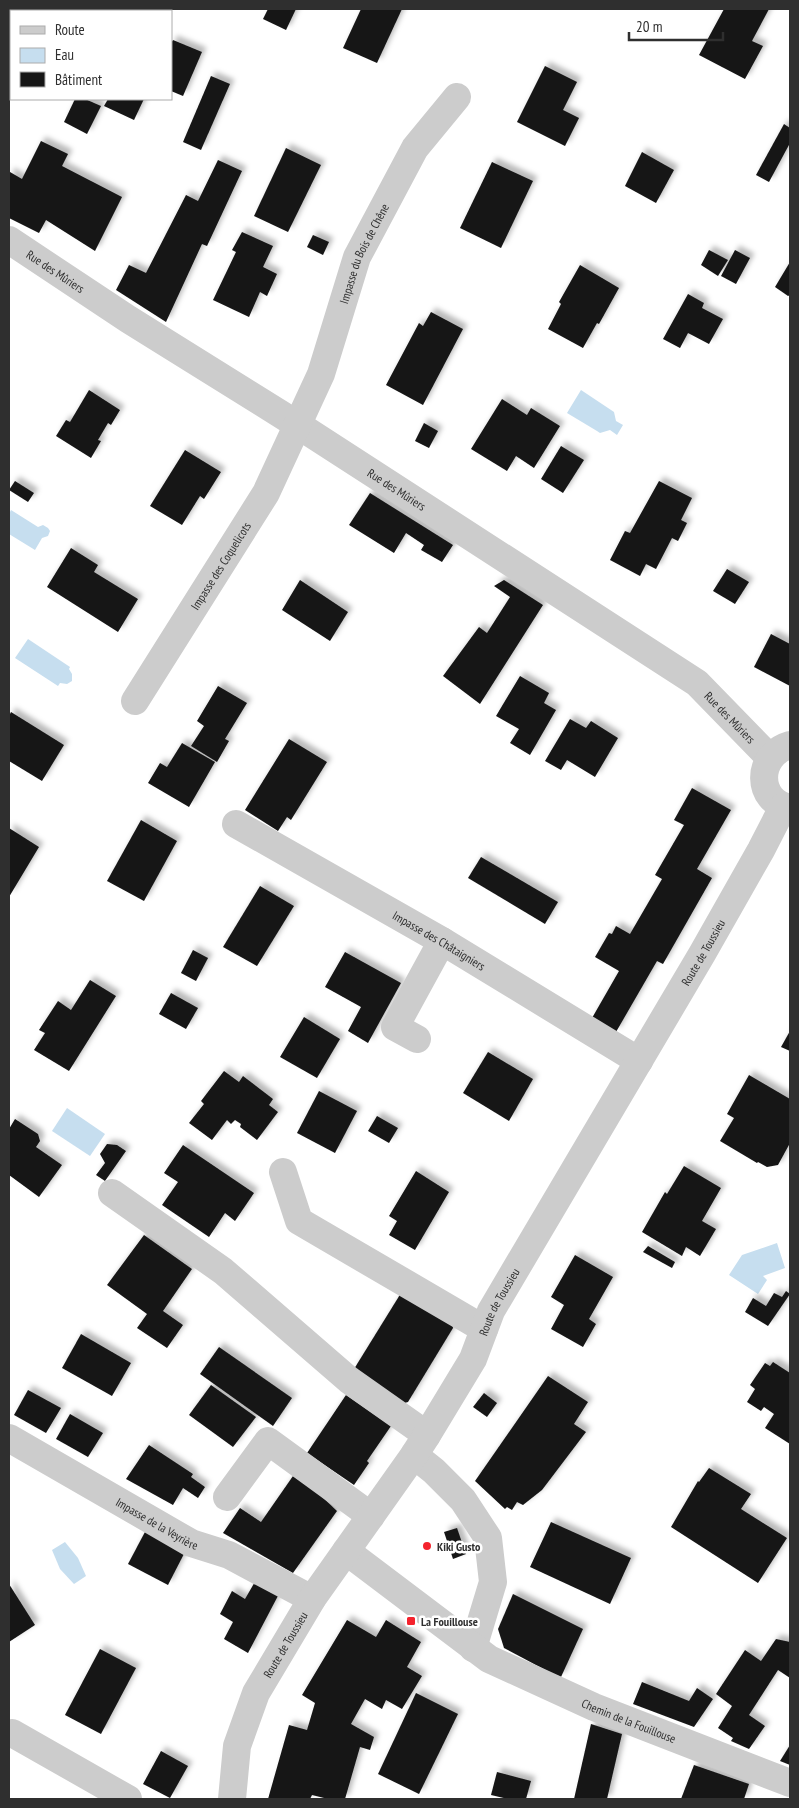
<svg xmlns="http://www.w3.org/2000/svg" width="799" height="1808" viewBox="0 0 799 1808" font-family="'PT Sans Narrow',sans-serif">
  <defs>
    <filter id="shadow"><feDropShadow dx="4.5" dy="-4.5" stdDeviation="2.5" flood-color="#0004"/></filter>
  </defs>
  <rect width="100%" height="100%" fill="#fff"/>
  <!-- water -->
  <g fill="#c6deef">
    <path d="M581 390 614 412 616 421 623 425 617 435 610 430 600 433 597 431 567 413Z"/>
    <path d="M11 510 38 527 43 525 48 528 50 531 48 536 42 538 35 550 9 534V514Z"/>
    <path d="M28 639 70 667 69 669 72 674V681L67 684 60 683 58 686 15 658Z"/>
    <path d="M67 1108 105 1134 90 1156 52 1131Z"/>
    <path d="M777 1243 785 1268 763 1276 767 1280 758 1294 729 1275 742 1255Z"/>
    <path d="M65 1542 78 1558 86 1576 74 1584 60 1569 52 1550Z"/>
  </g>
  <!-- building -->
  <g fill="#161616" filter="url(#shadow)">
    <path d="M268 9H296L286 30 263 19Z"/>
    <path d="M361 9H402L377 63 343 48Z"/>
    <path d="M724 9H769L752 41 763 46 745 79 699 55Z"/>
    <path d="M173 40 202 52 183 96 171 91V43Z"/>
    <path d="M545 66 577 82 563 110 579 118 565 146 517 122Z"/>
    <path d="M211 76 230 84 201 150 183 142Z"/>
    <path d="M75 99H85L101 106 87 134 64 122Z"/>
    <path d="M108 99H144L134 120 104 106Z"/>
    <path d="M784 124 790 128V143L769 182 756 175Z"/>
    <path d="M41 141 68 154 62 166 122 197 95 251 46 220 39 233 9 218V175L10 172 22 179Z"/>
    <path d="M286 148 321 165 288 232 254 216Z"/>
    <path d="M642 152 674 170 656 203 625 186Z"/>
    <path d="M218 160 242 171 207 246 202 244 166 322 116 290 129 265 146 273 186 195 198 201Z"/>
    <path d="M492 162 533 181 501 248 460 228Z"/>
    <path d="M242 232 273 246 263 267 277 274 267 296 260 292 249 317 213 300 236 252 232 250Z"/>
    <path d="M313 235 329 242 323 255 307 247Z"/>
    <path d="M709 250 728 260 718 276 701 265Z"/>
    <path d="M735 250 750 258 736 284 721 276Z"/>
    <path d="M790 262V295L788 296 775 287Z"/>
    <path d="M580 265 619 288 599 324 597 323 583 348 548 329 561 304 559 302Z"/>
    <path d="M688 294 704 303 702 308 723 319 709 344 688 333 680 348 663 339Z"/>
    <path d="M431 312 463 329 423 405 386 385 419 323 423 326Z"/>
    <path d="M89 390 120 410 111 425 108 423 98 440 101 441 91 458 56 436 66 420 70 422Z"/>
    <path d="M502 399 527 415 531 408 560 426 534 468 516 456 507 471 471 449Z"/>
    <path d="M424 423 438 431 429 448 415 441Z"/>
    <path d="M561 446 584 460 563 493 541 479Z"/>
    <path d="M185 450 221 472 204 499 200 496 182 525 150 506Z"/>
    <path d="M15 481 34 493 28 502 9 490Z"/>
    <path d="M659 481 692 498 681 520 687 523 678 541 672 538 656 569 646 564 640 576 610 560 625 531 630 533Z"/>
    <path d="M370 493 453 545 442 562 421 550 424 545 406 533 394 553 349 525Z"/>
    <path d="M71 548 98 565 94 572 138 599 118 632 47 587Z"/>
    <path d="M727 569 749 582 735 604 713 591Z"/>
    <path d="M300 580 348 612 330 641 282 610Z"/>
    <path d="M504 580 543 605 480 704 443 676 479 627 487 633 510 597 494 586Z"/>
    <path d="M771 634 790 644V686L754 667Z"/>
    <path d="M520 676 549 693 544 703 556 710 530 755 510 743 519 729 496 716Z"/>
    <path d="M218 686 247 703 225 739 229 741 217 762 191 746 204 726 197 721Z"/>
    <path d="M11 712 64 745 42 781 9 761V716Z"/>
    <path d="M570 719 586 728 591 721 618 738 595 777 567 760 561 770 545 761Z"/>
    <path d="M289 739 327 762 291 820 287 817 278 831 245 810Z"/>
    <path d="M182 743 215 762 189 807 148 783 160 763 167 767Z"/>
    <path d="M692 788 731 810 697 869 712 878 663 964 657 961 616 1032 592 1018 619 971 595 957 609 933 612 934 616 926 630 934 662 879 655 875 684 825 674 820Z"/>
    <path d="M141 820 177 841 144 901 107 881Z"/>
    <path d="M9 828 39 847 9 897Z"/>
    <path d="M481 857 558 902 545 924 468 878Z"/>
    <path d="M260 886 294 906 257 966 223 947Z"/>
    <path d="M193 950 208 958 196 981 181 973Z"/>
    <path d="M345 952 401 983 368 1043 348 1031 361 1007 325 987Z"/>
    <path d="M90 980 116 996 69 1071 34 1050 45 1033 39 1030 58 1001 71 1010Z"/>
    <path d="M171 993 198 1008 186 1029 159 1014Z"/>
    <path d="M304 1017 340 1039 317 1078 280 1057Z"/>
    <path d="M790 1031V1051L781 1047Z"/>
    <path d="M488 1052 533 1079 509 1121 463 1093Z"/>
    <path d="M224 1071 239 1082 243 1076 273 1099 269 1105 278 1112 257 1140 240 1127 241 1124 235 1120 231 1124 227 1120 212 1140 189 1123 204 1104 201 1101Z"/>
    <path d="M749 1075 790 1099V1143L778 1165 767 1167 758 1162 757 1163 720 1141 734 1118 727 1114Z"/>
    <path d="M319 1091 357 1111 335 1153 297 1133Z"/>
    <path d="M377 1116 398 1128 389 1143 368 1131Z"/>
    <path d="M15 1119 38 1134 40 1141 36 1147 62 1165 39 1197 9 1175V1129Z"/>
    <path d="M107 1144 117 1145 126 1151 105 1181 96 1175 105 1163 100 1154Z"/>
    <path d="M183 1145 254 1193 235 1221 225 1213 209 1237 162 1205 178 1182 164 1173Z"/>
    <path d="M684 1166 721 1188 702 1221 716 1229 700 1256 686 1247 682 1256 642 1232 665 1192 667 1194Z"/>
    <path d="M416 1171 449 1192 415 1250 389 1235 397 1221 389 1216Z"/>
    <path d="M144 1235 192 1269 163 1311 183 1325 167 1348 137 1328 147 1314 107 1285Z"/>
    <path d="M648 1246 675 1262 672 1268 643 1252Z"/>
    <path d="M575 1255 613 1277 589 1319 596 1324 583 1347 551 1329 564 1305 551 1297Z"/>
    <path d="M786 1291 790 1294 768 1326 745 1312 753 1298 766 1306 774 1293 782 1297Z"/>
    <path d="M401 1293 452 1322 453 1328 408 1402 401 1404 354 1369Z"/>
    <path d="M81 1334 131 1363 112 1396 62 1368Z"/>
    <path d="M219 1347 292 1398 273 1426 200 1374Z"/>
    <path d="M773 1362 790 1373V1444L765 1428 774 1414 764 1407 761 1411 747 1402 755 1389 750 1385 765 1363 770 1366Z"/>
    <path d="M548 1376 588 1402 574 1424 586 1432 542 1490 523 1505 517 1502 512 1510 507 1507 505 1509 475 1481Z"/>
    <path d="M211 1385 256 1417 233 1447 189 1415Z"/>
    <path d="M28 1390 61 1408 46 1433 14 1415Z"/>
    <path d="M484 1393 497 1403 487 1417 473 1407Z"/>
    <path d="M346 1395 391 1426 367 1461 369 1463 354 1485 307 1453Z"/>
    <path d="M70 1414 103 1433 88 1457 56 1439Z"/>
    <path d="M149 1445 193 1474 191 1477 205 1487 198 1498 183 1488 173 1505 126 1479Z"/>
    <path d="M709 1468 751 1494 741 1509 787 1538 758 1583 671 1527 698 1481 699 1482Z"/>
    <path d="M293 1476 318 1493 337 1511 293 1573 223 1533 240 1508 261 1522Z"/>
    <path d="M551 1522 631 1558 610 1604 530 1567Z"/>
    <path d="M457 1528 466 1554 453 1559 444 1532Z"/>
    <path d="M146 1530 187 1548 168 1585 128 1564Z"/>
    <path d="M256 1580 280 1592 248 1653 224 1639 233 1622 220 1614 232 1591 245 1599Z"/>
    <path d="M9 1584 35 1625 9 1642Z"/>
    <path d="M513 1594 583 1629 561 1677 551 1673 504 1648 498 1629Z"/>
    <path d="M347 1620 376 1637 386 1620 421 1642 407 1667 422 1676 402 1709 386 1700 382 1709 365 1699 351 1724 374 1737 370 1750 360 1747 345 1799H328L312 1795 310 1799H268L289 1725 307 1730 315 1703 302 1695Z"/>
    <path d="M776 1639 790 1642V1678L778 1670 749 1715 765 1726 749 1749 731 1741 733 1738 718 1728 732 1706 716 1694 745 1650 761 1661Z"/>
    <path d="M100 1649 136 1668 101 1734 65 1715Z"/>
    <path d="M642 1682 689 1701 697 1688 713 1699 694 1727 633 1704Z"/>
    <path d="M416 1693 458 1714 419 1794 378 1774Z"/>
    <path d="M591 1724 622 1734 607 1799H574Z"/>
    <path d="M790 1745V1765L780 1761Z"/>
    <path d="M161 1751 188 1766 170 1798 143 1784Z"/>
    <path d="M694 1765 749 1784 744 1799H681Z"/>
    <path d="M497 1772 531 1781 526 1799H508L491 1795Z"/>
  </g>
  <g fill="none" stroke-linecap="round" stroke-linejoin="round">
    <!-- minor -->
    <g stroke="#ccc" stroke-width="28">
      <path id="s1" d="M9 240 128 319 298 425 697 683 770 758"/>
      <path id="s2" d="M135 701 266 493 321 374 357 257 415 148 457 97"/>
      <path d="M790 745C755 755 756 802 790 808"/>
      <path id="s3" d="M236 824 442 941 639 1061"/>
      <path d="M417 1039 395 1027 442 941"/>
      <path d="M283 1172 299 1221 484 1329"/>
      <path d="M112 1193 223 1271 349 1380 427 1435"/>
      <path id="s4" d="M9 1438 191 1543 229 1555 312 1599"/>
      <path d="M414 1455 434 1471 463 1500 488 1538 493 1582 473 1648"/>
      <path d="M227 1497 268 1441 371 1516"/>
      <path id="s5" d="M346 1551 489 1659 594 1707 790 1783"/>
      <path d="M12 1733 128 1799"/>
      <path id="s6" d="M232 1799 237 1746 256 1693 312 1599 414 1455 427 1435 473 1359 491 1311 702 954 761 850 783 807"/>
    </g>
  </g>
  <!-- markers -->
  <g fill="#f4232d" stroke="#fff" stroke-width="2">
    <circle cx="427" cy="1546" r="5"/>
    <rect x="406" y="1616" width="10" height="10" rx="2.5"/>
  </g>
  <g text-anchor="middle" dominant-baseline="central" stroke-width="5" stroke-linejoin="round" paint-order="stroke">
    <!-- street labels -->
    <g font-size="12" fill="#2f2f2f" stroke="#fff">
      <text stroke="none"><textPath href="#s2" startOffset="505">Impasse du Bois de Chêne</textPath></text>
      <text stroke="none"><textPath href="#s1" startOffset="56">Rue des Mûriers</textPath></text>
      <text stroke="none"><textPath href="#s1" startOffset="461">Rue des Mûriers</textPath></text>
      <text stroke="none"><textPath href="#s2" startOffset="160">Impasse des Coquelicots</textPath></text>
      <text stroke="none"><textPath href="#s1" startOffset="866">Rue des Mûriers</textPath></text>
      <text stroke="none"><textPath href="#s3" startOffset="234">Impasse des Châtaigniers</textPath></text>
      <text stroke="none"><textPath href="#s6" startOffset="976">Route de Toussieu</textPath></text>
      <text stroke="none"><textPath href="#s6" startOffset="571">Route de Toussieu</textPath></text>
      <text stroke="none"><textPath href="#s4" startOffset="171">Impasse de la Veyrière</textPath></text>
      <text stroke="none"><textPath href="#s6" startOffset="166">Route de Toussieu</textPath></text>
      <text stroke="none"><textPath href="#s5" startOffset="332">Chemin de la Fouillouse</textPath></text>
    </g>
    <!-- poi labels -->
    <g font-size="12" font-weight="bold" fill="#2f2f2f" stroke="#fff" text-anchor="start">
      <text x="437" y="1546">Kiki Gusto</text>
      <text x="421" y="1621">La Fouillouse</text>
    </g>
  </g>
  <!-- border -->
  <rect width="799" height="1808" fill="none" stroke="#2f2f2f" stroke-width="20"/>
  <!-- legend -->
  <rect x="10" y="10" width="162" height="90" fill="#ffffff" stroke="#acacac"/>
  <rect x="20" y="26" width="25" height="8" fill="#cccccc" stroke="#acacac"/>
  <text x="55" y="35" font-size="15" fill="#2f2f2f">Route</text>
  <rect x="20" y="48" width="25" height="15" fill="#c6deef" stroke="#acacac"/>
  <text x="55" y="60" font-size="15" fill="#2f2f2f">Eau</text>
  <rect x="20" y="72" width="25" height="15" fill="#161616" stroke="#acacac"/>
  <text x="55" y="85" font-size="15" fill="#2f2f2f">Bâtiment</text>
  <!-- scale -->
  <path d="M629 32v8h94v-8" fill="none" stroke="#2f2f2f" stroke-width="2.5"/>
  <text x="636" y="32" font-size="15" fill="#2f2f2f" stroke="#ffffff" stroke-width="4" paint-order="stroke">20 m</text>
</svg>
